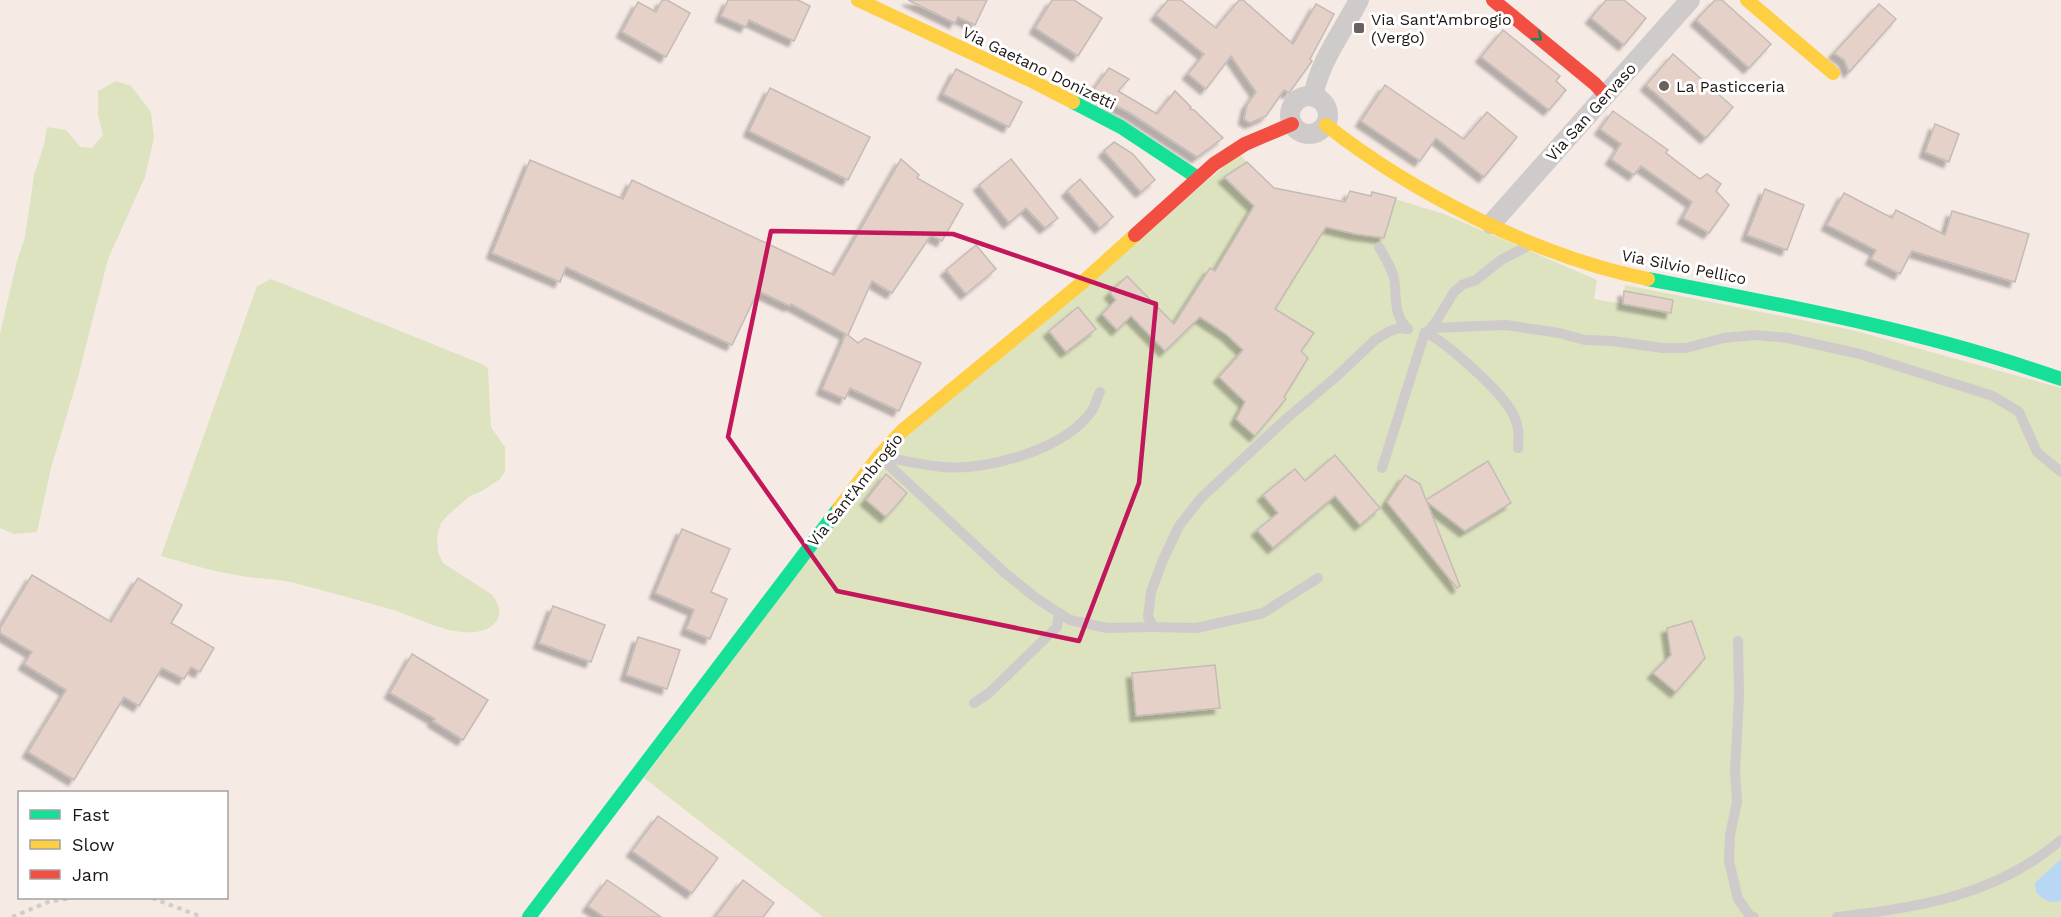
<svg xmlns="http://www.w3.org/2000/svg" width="2061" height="917" viewBox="0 0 2061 917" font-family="'Work Sans',sans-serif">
  <defs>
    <filter id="shadow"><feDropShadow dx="-5.5" dy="5.5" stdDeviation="1.5" flood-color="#0004"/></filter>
  </defs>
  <rect width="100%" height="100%" fill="#f6eae5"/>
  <!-- green -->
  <g fill="#dde2bf">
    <path d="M116 81 131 86 151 112 154 138 145 177 108 259 78 377 51 468 37 532 14 534 0 528V334L17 261 25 237 34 175 44 145 47 127 66 130 80 147 92 148 103 135 98 115V91Z"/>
    <path d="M1239 154 1274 188 1345 202 1350 191 1370 196 1372 192 1444 214 1597 280 1594 299 1623 304 1625 285 1852 330 2061 388V917H823L644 778 894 444Z"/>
    <path d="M271 279 482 364 488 368 491 427 505 447V472L500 479 482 491 470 496 448 515 441 523 437 537 438 552 443 563 491 594C507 611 499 629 476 632 448 635 419 618 393 610 359 600 325 591 291 582 273 578 254 579 236 575 211 571 186 563 161 556L257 286Z"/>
  </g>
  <!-- water -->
  <path fill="#b8d7f5" d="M2061 859V900C2051 905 2044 900 2036 892L2035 883Z"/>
  <!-- building -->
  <g fill="#e5d1c8" stroke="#c4bbb7" stroke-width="1.5" filter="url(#shadow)">
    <path d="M662 0H667L690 13 666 57 622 32 638 2 656 12Z"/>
    <path d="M728 0H798L810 6 794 41 749 20 746 27 721 16Z"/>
    <path d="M908 0H987L975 25 958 17 955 23Z"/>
    <path d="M1052 0H1074L1102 18 1078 56 1035 28Z"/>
    <path d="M1168 0H1181L1216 28 1239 0H1243L1293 44 1316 4 1334 14 1310 59 1312 61 1289 93 1284 90 1266 116 1250 123 1244 119 1247 105 1256 92 1231 56 1206 89 1188 74 1204 54 1156 15Z"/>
    <path d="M1606 0H1624L1646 18 1624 45 1591 18Z"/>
    <path d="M1715 0H1722L1771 44 1749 68 1696 20Z"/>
    <path d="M1879 4 1896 19 1849 72 1844 60 1834 53Z"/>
    <path d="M1503 30 1560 76 1556 81 1566 90 1549 110 1481 57Z"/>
    <path d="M1673 54 1733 107 1706 138 1646 85Z"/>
    <path d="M1109 68 1129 79 1118 91 1157 114 1175 91 1191 107 1190 109 1194 110 1223 138 1197 157 1130 113 1091 93Z"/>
    <path d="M956 69 1022 102 1009 127 943 94Z"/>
    <path d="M1385 85 1464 139 1487 112 1517 137 1484 177 1436 138 1420 161 1361 121Z"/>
    <path d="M770 88 870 137 848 180 749 131Z"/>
    <path d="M1613 111 1668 150 1666 153 1700 179 1707 174 1721 184 1716 191 1729 205 1709 233 1683 218 1692 202 1641 166 1634 175 1611 159 1621 144 1600 129Z"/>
    <path d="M1935 124 1959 134 1949 162 1925 152Z"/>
    <path d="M1114 142 1133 154 1155 180 1141 192 1104 151Z"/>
    <path d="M901 159 919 175 917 178 963 204 942 241 931 235 892 293 872 281 848 335 858 343 865 338 921 363 899 411 850 388 845 399 822 389 846 334 791 304 790 306 758 291 732 345 566 267 560 282 492 253 530 160 623 199 632 180 834 275Z"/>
    <path d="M1011 159 1058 218 1045 228 1026 208 1009 223 979 185Z"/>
    <path d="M1247 162 1274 188 1345 202 1350 191 1371 196 1372 192 1396 198 1384 238 1355 234 1326 227 1275 309 1314 333 1301 351 1308 358 1284 397 1286 399 1255 436 1236 419 1245 402 1219 377 1243 350 1226 334 1200 317 1165 351 1131 316 1117 330 1102 314 1116 300 1110 293 1127 276 1174 324 1210 268 1215 271 1254 206 1224 177Z"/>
    <path d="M1080 179 1113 217 1100 228 1067 191Z"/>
    <path d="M1765 189 1804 205 1787 250 1747 235Z"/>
    <path d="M1844 193 1892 218 1896 210 1945 235 1952 211 2029 234 2015 282 1912 251 1900 274 1871 259 1876 250 1827 225Z"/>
    <path d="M976 245 996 269 966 294 946 270Z"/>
    <path d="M1624 291 1673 300 1671 313 1623 304Z"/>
    <path d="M1078 307 1096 329 1066 352 1049 331Z"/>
    <path d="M1335 455 1380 508 1360 525 1335 496 1273 548 1257 530 1278 513 1263 495 1295 469 1305 481Z"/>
    <path d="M1488 461 1511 503 1465 531 1427 502 1460 586 1457 588 1387 502 1405 475 1420 484 1426 500Z"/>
    <path d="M886 474 907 493 886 517 866 500Z"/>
    <path d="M682 529 730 549 711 592 727 599 710 639 686 629 694 610 655 593Z"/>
    <path d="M32 575 111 622 138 578 182 605 171 623 214 648 200 672 191 667 184 679 162 668 139 706 124 697 74 780 28 752 66 690 24 664 32 652 0 633V628Z"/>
    <path d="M553 606 605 625 591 662 539 643Z"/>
    <path d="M1692 621 1705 658 1676 692 1653 673 1671 655 1667 628Z"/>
    <path d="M638 637 680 650 667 689 626 675Z"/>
    <path d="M412 654 488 700 463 740 433 721 435 719 390 693Z"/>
    <path d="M1215 665 1220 708 1136 716 1132 673Z"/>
    <path d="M658 816 718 858 692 893 632 851Z"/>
    <path d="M607 880 625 892 661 917H604L588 906Z"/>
    <path d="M743 880 774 903 763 917H715Z"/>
  </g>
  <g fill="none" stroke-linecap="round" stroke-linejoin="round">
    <!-- path -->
    <g stroke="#d0ccca" stroke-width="4" stroke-dasharray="4.5 4.5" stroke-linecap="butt">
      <path d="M152 898 202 917"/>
      <path d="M12 917 48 902 71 898"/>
    </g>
    <!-- lane -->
    <g stroke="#cfcbca" stroke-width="10">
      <path d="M1379 247C1385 257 1391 267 1394 278 1397 296 1393 316 1408 329"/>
      <path d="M1432 328 1506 325 1559 333 1585 340 1612 341 1663 348H1686L1724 338 1755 335 1788 338 1860 354 1993 396 2019 412 2037 452 2061 472"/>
      <path d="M1429 330 1437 320 1454 292 1462 285 1476 280 1501 260 1526 247"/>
      <path d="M1100 392C1097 397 1096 404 1093 409 1067 449 988 471 943 467 921 465 900 460 879 456L1005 573 1036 598 1070 620 1107 628 1154 627"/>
      <path d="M1382 468 1425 332C1447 343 1504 393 1514 416 1519 427 1519 436 1518 448"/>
      <path d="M1318 578 1263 613 1197 628 1154 627 1148 617 1151 592 1162 562 1179 526 1201 498 1287 418 1336 377 1375 340 1390 331 1399 328 1408 329"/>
      <path d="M1738 641 1739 697 1735 771 1737 802 1730 835 1729 861 1738 899 1750 916 1754 917"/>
      <path d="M974 703 989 693 1057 627 1059 613"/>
      <path d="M1837 917C1919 907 1996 896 2061 840"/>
    </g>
    <!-- street -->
    <g stroke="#cfcbca" stroke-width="20">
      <circle cx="1309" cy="115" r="19"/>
      <path d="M1313 97C1319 62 1343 31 1359 0"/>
      <path d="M1491 224 1690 0"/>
    </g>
    <!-- fast -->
    <g stroke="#16e098" stroke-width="14">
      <path d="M1073 102 1121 127 1198 178"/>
      <path d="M1648 279C1789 306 1925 331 2061 379"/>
      <path d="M529 917 839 508"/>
    </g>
    <!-- slow -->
    <g stroke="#ffcf43" stroke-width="14">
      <path d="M858 0 1032 81 1073 102"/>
      <path d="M1747 0 1833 73"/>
      <path d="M1326 125C1414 194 1538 257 1648 279"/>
      <path d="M839 508 879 456 902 431 1084 281 1135 235"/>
    </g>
    <!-- jam -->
    <g stroke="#f24e42" stroke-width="14">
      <path d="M1493 0 1595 84 1606 96"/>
      <path d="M1135 235 1214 164 1245 144 1292 124"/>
    </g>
  </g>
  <!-- one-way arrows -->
  <defs><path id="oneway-chevron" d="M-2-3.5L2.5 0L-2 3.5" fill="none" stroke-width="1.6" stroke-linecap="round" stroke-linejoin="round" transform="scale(1.5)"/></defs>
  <use stroke="#1a855d" href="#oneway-chevron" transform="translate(1538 37) rotate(39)"/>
  <!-- marked area -->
  <path fill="none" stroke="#c2185b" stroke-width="4.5" stroke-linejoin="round" d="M771 231 953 234 1156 304 1139 483 1079 641 837 591 728 437Z"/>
  <!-- markers -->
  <g fill="#6a605d" stroke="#fff" stroke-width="2">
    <rect x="1353" y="22" width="12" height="12" rx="3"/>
    <circle cx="1664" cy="86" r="6"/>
  </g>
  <g text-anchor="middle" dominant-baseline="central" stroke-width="6" stroke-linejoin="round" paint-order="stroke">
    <!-- poi labels -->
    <g font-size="16" fill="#1e1614" stroke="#fff" text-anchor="start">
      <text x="1371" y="19">Via Sant'Ambrogio<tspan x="1371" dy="18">(Vergo)</tspan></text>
      <text x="1676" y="86">La Pasticceria</text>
    </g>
    <!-- street labels -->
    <g font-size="16" fill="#1e1614" stroke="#fff">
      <text transform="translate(1039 68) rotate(26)">Via Gaetano Donizetti</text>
      <text transform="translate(1591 112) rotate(-48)">Via San Gervaso</text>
      <text transform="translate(1684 267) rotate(11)">Via Silvio Pellico</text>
      <text transform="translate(855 490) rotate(-51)">Via Sant'Ambrogio</text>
    </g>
  </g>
  <!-- legend -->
  <rect x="18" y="791" width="210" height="108" fill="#ffffff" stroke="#a5a2a1" stroke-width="1.5"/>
  <rect x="30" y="810" width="30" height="9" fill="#16e098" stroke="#a5a2a1" stroke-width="1.5"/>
  <text x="72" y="821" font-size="18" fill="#1e1614">Fast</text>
  <rect x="30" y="840" width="30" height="9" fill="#ffcf43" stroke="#a5a2a1" stroke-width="1.5"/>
  <text x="72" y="851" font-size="18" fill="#1e1614">Slow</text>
  <rect x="30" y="870" width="30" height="9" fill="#f24e42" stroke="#a5a2a1" stroke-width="1.5"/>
  <text x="72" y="881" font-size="18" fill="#1e1614">Jam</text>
</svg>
